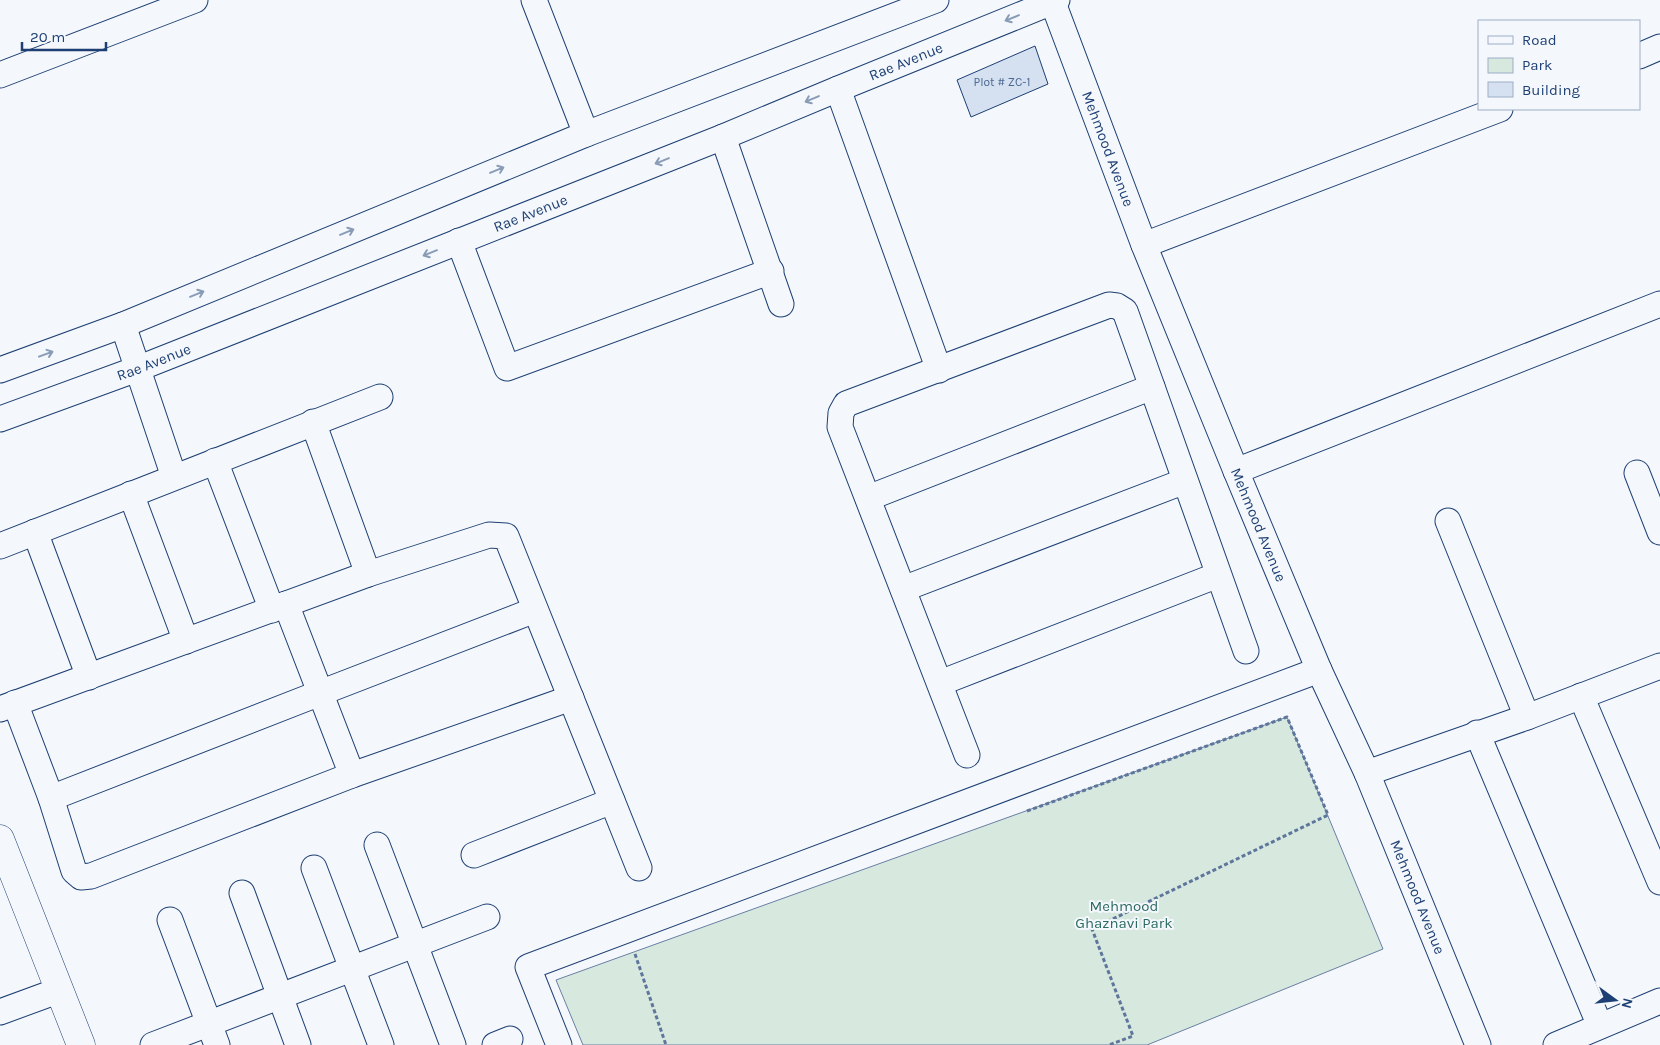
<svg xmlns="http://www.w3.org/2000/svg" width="1660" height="1045" font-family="Karla,sans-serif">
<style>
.green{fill:#d7e8df;stroke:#687fa3}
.building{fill:#d5e0f0;stroke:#1d3f73}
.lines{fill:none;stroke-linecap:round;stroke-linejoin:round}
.street-casing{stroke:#1d3f73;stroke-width:27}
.secondary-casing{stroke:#1d3f73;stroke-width:29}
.path{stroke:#5e769c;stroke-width:3;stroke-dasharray:4 2.5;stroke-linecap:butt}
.street{stroke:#f4f7fb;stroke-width:25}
.secondary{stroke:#f4f7fb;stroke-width:28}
.oneway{stroke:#889bb7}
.labels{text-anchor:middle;stroke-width:4;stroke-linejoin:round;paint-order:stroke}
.number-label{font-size:12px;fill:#4b6792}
.street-label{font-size:15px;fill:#1d3f73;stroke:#f4f7fb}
.park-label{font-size:15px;fill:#2c6c60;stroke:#f4f7fb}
</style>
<rect width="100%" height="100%" fill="#f4f7fb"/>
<path class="green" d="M1287,717l96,232 -236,96h-564l-27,-65z"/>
<path class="building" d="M1035,46l13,38 -77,33 -14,-37z"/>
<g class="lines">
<defs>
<g id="street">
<path d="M534,0l52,134"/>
<path id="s1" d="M1052,0l92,245 92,226 83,199 48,103 111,272"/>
<path d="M1639,56l21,-9"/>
<path d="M0,75l195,-75"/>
<path d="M838,89l101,281"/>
<path d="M723,137l58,167"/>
<path d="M459,241l48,127 264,-97"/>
<path d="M1144,245l356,-136"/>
<path d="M123,325l51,152"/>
<path d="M0,370l123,-45 463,-191 350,-134"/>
<path id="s2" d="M0,419l137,-50 586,-232 115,-48 219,-89"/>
<path d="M313,422l55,152"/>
<path d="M215,461l57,149"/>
<path d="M1236,471l424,-167"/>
<path d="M1637,473l23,59"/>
<path d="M131,494l55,147"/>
<path d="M868,498l284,-111"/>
<path d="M1448,521l79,196"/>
<path d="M35,532l54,145"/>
<path d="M0,546l380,-149"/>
<path d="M903,589l282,-108"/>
<path d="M286,604l66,171"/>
<path d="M940,683l278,-108"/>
<path d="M1581,696l79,186"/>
<path d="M15,703l36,95 23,73 7,6 10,-1 261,-101 219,-77"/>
<path d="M0,709l368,-135 121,-39 17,1 133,332"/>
<path d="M1477,733l123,293"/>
<path d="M967,755l-127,-328 1,-14 5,-9 263,-99 8,1 8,5 121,340"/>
<path d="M1367,773l160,-56 133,-51"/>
<path d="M51,798l269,-105 215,-83"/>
<path d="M377,845l76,200"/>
<path d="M474,855l138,-54"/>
<path d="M314,868l67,177"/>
<path d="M242,893l56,152"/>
<path d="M170,920l47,125"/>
<path d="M0,1012l60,-22"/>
<path d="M153,1045l334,-128"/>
<path d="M495,1045l15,-6"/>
<path d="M559,1045l-31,-78 791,-297"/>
<path d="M1556,1045l104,-44"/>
</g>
<path id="secondary" d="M0,839l81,206"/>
</defs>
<use href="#street" class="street-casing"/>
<use href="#secondary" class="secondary-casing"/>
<path class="path" d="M1027,811l260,-94 41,98 -236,114 41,107 -24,9
M635,954l31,91"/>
<use href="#street" class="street"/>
<use href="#secondary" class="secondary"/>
</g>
<defs><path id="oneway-shaft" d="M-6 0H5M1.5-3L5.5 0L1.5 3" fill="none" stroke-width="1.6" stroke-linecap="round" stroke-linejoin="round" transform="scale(1.25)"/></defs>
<g class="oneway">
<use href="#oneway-shaft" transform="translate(1012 18) rotate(158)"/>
<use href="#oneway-shaft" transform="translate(812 99) rotate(157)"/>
<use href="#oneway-shaft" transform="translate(662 161) rotate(158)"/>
<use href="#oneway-shaft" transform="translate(497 170) rotate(-22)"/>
<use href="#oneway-shaft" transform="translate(347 232) rotate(-22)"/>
<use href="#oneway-shaft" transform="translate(430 253) rotate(158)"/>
<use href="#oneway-shaft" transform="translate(197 294) rotate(-22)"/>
<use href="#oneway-shaft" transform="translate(46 354) rotate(-20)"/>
</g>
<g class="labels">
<g class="number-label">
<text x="1002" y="86">Plot # ZC-1</text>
</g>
<g class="street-label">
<text dy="5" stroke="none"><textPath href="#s2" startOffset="974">Rae Avenue</textPath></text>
<text dy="5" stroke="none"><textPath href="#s1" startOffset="159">Mehmood Avenue</textPath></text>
<text dy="5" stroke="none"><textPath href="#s2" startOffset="569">Rae Avenue</textPath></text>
<text dy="5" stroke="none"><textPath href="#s2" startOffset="164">Rae Avenue</textPath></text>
<text dy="5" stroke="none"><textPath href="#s1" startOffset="564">Mehmood Avenue</textPath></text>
<text dy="5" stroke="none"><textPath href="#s1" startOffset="969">Mehmood Avenue</textPath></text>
</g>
<g class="park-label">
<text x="1124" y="911">Mehmood<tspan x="1124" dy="17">Ghaznavi Park</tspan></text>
</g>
</g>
<rect x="1478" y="20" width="162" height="90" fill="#f4f7fb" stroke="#9eadc5"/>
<rect x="1488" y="36" width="25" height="8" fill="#f4f7fb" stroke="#9eadc5"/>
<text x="1522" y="45" font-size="15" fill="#1d3f73">Road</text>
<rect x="1488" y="58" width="25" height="15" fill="#d7e8df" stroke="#9eadc5"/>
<text x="1522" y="70" font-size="15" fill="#1d3f73">Park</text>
<rect x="1488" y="82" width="25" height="15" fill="#d5e0f0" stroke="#9eadc5"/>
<text x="1522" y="95" font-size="15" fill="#1d3f73">Building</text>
<g transform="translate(1615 1000) rotate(105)" stroke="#f4f7fb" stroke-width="4" paint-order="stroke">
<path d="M0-4L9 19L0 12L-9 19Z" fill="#1d3f73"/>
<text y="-8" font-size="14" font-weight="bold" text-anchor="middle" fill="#1d3f73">N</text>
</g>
<path d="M22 42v8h84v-8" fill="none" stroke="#1d3f73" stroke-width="2.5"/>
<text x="30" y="42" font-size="15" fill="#1d3f73" stroke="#f4f7fb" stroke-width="4" paint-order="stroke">20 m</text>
</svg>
